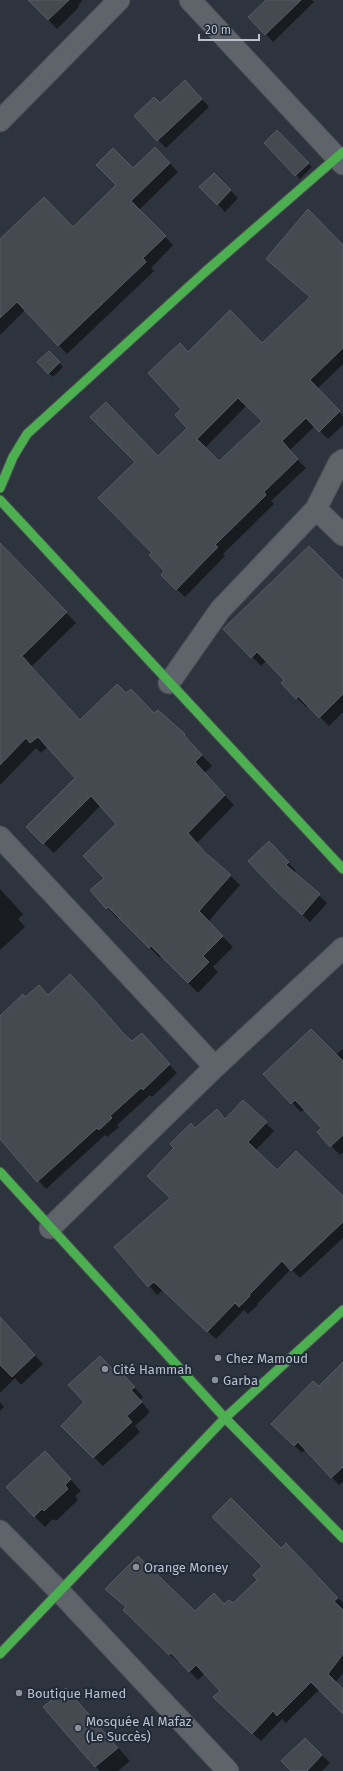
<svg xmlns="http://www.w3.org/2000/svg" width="343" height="1771" font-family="'Fira Sans',sans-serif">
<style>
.shadow{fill:#0007;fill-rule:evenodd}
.building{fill:#454a51;stroke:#575c64;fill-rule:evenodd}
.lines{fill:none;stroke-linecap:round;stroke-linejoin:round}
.street-casing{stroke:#4b4f55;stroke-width:23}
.fast-casing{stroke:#4b4f55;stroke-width:11}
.street{stroke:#5f636a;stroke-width:21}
.fast{stroke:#4caf50;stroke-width:9}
.poi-dot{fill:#89909a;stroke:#212a38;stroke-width:1.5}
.labels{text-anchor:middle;stroke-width:4;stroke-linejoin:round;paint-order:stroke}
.poi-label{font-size:13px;fill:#bac1cc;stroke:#212a38;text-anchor:start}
</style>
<rect width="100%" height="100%" fill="#2e343d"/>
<path class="shadow" d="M29,0h53v1l-4,5 1,1 -22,22z
M267,0h45l2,2 -41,40 -23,-25z
M193,89l16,18 -43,41 -31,-32z
M277,132l35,35 -12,12 -35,-36z
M164,157l14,15 -39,38 34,35 -22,23 3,3 -87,83 -42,-44 -25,25v-94l73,-13 60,-58z
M214,174l24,24 -13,14 -24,-25z
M343,246v118l-26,25 26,27v9l-15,14 -13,-13 -26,25 17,17 -35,33 3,3 -51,50 2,2 -40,41 -23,-22 4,-4 -13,-18 5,-95 31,-30 -7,-19 6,-56 74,-8 49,-48 -43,-38zM247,405l16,16 -44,42 -14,-15z
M49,352l14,15 -10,10 -15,-15z
M0,543l76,80 -44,43 49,55 45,-27 28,21 4,-4 36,34 -1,1 19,20 -8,7 30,32 -37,38 43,42 -32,37 25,25 -20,20 5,5 -20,21 -37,-37 -1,2 -41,-41 -2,1 -26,-28 14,-12 12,-54 -16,-19 -47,48 -27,-26 49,-49 -28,-32 -7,7 -5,-5 -36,37z
M343,582v130l-14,14 -21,-21 -2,2 -24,-24 3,-3 -19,-19 -5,5 -36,-37z
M277,850l19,21 -2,2 33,30 -17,19 -27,-25z
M0,889l23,25 -5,5 7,8 -25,23z
M70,976l36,37 22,26 4,4h17l28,30 -25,24 -2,-2 -33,30 2,2 -12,10 -2,-2 -59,54 -46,-51v-120l30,9z
M343,1049v103l-3,3 -22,-23 5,-4 -18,-19 -4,3 -37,-38 72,-19z
M243,1101l31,30 -19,20 21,20 67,26v41l-43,40 -9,-9 -34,35 1,1 -10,9 -4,-4 -28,29 -53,-49 -6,5 -42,-48 56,-49 24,-69 30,-9z
M0,1318l43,46 -22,21 -6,-7 -15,15z
M343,1369v113l-4,3 -33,-36 -4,4 -29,-29z
M116,1374l12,6 15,17 -3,3 10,12 -15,14 5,6 -37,34 -41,-40z
M0,1402l4,5 -4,4z
M56,1463l25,28 -6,5 3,4 -22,21 -3,-2 -8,8 -11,-11z
M286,1544l57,59v70l-8,10 8,8v22l-23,-24 -34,34 -4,-4 -21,22 -38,-35 -1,-15 -17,-18 -7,7 -19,-20 -1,2 -45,-43 -6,-11 -20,-19 88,24 38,-8 25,-25z
M66,1689l64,72 -12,10h-18l-55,-64z
M305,1739l25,24 -8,8h-30z"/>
<path class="building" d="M28,0h41l-21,20z
M266,0h35l-36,35 -17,-18z
M185,80l17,19 -45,42 -23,-25 20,-19 6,6z
M277,130l32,33 -14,13 -31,-33z
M155,147l15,16 -39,38 35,35 -23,22 3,4 -88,84 -41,-44 -17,16v-79l44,-42 29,30 43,-42 -20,-20 17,-17 20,20z
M214,173l17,17 -14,15 -18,-18z
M308,209l35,36v103l-33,32 30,31 -21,21 -13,-14 -24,23 16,18 -34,33 2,3 -51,50 3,2 -42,43 -15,-15 3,-4 -15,-16 3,-2 -54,-55 37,-36 -45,-45 16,-15 52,54 29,-28 -12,-13 6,-6 -33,-36 32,-30 8,9 42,-42 32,33 48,-46 -44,-38zM238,398l24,23 -43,40 -22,-22z
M49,351l11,11 -12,12 -11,-12z
M0,543l67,69 -45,44 58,64 37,-36 9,9 5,-4 23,24 4,-3 27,24 -1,1 18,20 -7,7 30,33 -37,38 17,19 26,23 -32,36 24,25 -20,20 6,6 -21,21 -37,-37 -2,2 -41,-41 -2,2 -16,-19 14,-12 -21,-22 33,-32 -25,-28 -48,48 -17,-17 49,-49 -37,-41 -8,6 -4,-5 -26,27z
M309,546l34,34v114l-24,24 -21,-22 -2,3 -15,-16 3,-3 -27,-28 -6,6 -28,-29z
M269,841l20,21 -3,3 34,29 -18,21 -28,-26 -26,-28z
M70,974l28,30 26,30 8,7 10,-8 28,31 -27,26 -2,-2 -31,28 2,2 -13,12 -2,-2 -60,54 -37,-43v-123l23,-22 2,3 14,-12 9,10z
M311,1029l32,32v74l-13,12 -13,-15 4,-4 -26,-28 -4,4 -28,-30z
M243,1100l24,22 -19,20 29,28 19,-19 47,45v26l-52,49 -9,-10 -33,34 1,1 -11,11 -4,-4 -28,29 -53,-50 -6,5 -34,-40 56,-49 -23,-22 27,-28 -4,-4 21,-21 4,5 22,-19 8,10z
M0,1317l35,38 -23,22 -12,-12z
M100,1356l16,17 3,-3 16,17 -4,3 11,12 -15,14 5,6 -39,36 -32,-32 23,-24 -16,-17z
M343,1362v105l-12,11 -33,-36 -4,4 -23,-22 42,-43 6,5z
M45,1451l26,28 -6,6 3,4 -24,22 -2,-2 -8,8 -28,-30z
M231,1498l50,50 5,-5 52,55 -4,3 9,9v44l-15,20 15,15v25l-32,-32 -34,34 -4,-5 -21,23 -39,-37 7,-6 -24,-26 -7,7 -18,-19 -2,2 -46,-45 3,-3 -21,-18 33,-33 57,55 19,-18 10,11 5,-4 4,3 24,-23 -4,-5 9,-9 -50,-49z
M66,1688l52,60 -23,19 -52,-60z
M305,1738l17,17 -15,16h-16l-10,-10z"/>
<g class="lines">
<defs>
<path id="street" d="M190,0l153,164
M0,121l119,-121
M316,509l27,26
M169,683l51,-73 96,-101 23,-46 4,-3
M0,837l215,230
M50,1228l165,-161 128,-119
M0,1531l59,60 169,180"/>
<path id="fast" d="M0,488l13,-31 14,-23 178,-162 138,-120
M0,500l343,369
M0,1172l225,246 118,120
M0,1654l225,-236 118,-108"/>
</defs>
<use href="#street" class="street-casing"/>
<use href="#fast" class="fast-casing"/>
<use href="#street" class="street"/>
<use href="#fast" class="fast"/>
</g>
<g class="poi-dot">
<circle cx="218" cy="1358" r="4"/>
<circle cx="105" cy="1369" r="4"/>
<circle cx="215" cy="1380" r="4"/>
<circle cx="136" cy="1567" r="4"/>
<circle cx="19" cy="1693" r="4"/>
<circle cx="78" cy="1728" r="4"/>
</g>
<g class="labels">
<g class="poi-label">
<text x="226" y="1363">Chez Mamoud</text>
<text x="113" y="1374">Cité Hammah</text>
<text x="223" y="1385">Garba</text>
<text x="144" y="1572">Orange Money</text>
<text x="27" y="1698">Boutique Hamed</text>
<text x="86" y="1726">Mosquée Al Mafaz<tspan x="86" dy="15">(Le Succès)</tspan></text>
</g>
</g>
<path d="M199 34v6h60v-6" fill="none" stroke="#bac1cc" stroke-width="2"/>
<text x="205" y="34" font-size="12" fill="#bac1cc" stroke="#212a38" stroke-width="3" paint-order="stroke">20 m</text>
</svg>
